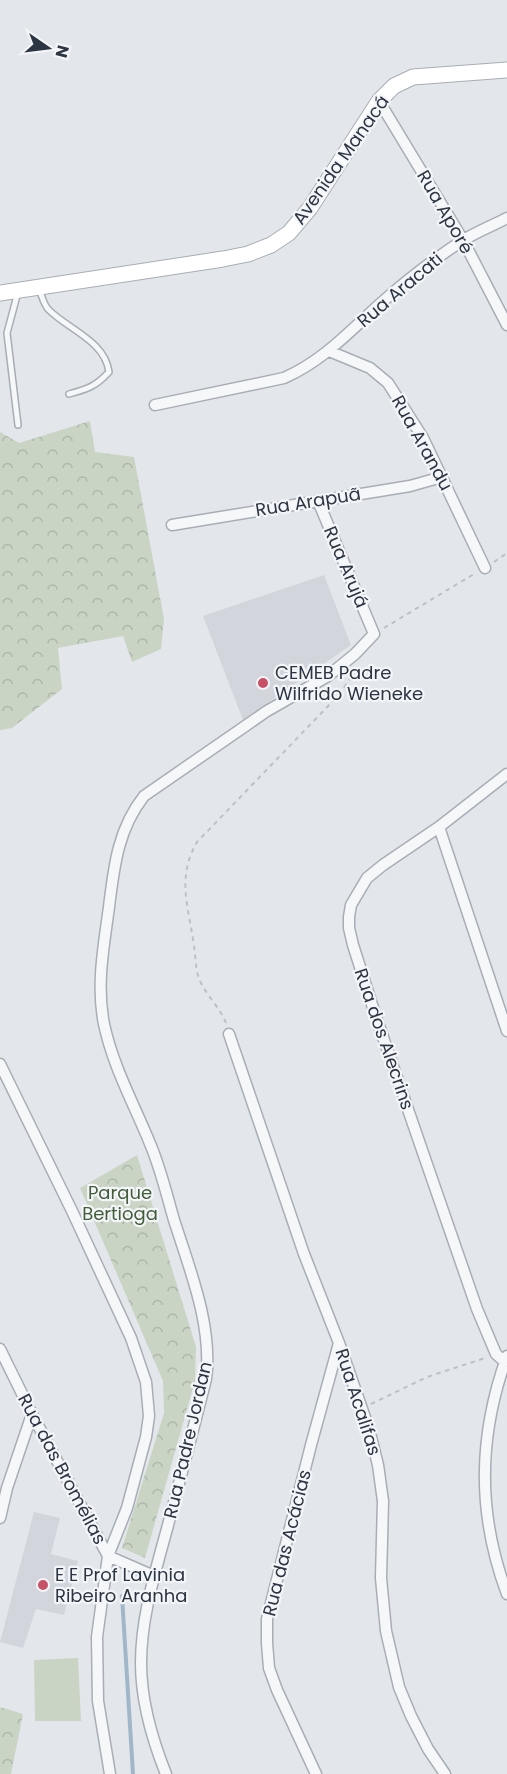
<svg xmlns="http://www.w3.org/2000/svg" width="507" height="1774" font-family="Poppins,sans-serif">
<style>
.built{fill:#d2d6dc}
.green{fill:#c9d4c5}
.forest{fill:url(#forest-crowns)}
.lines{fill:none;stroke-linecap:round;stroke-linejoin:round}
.stream{stroke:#a1b6c8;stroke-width:4}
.lane-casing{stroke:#a8aeb5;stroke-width:8}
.street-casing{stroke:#a8aeb5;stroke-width:13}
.secondary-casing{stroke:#a8aeb5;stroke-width:17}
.path{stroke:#bdc1c6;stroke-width:2;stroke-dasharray:4.5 4.5;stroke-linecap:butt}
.lane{stroke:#f6f7f9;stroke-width:5}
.street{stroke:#f6f7f9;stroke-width:10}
.secondary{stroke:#fff;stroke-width:15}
.poi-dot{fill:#c75167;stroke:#f3f5f8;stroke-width:2}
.labels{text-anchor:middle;stroke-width:4.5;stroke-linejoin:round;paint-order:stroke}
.street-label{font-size:18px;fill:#2c3542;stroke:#f3f5f8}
.poi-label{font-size:18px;fill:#2c3542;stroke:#f3f5f8;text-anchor:start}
.park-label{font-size:18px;fill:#425d3a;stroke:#f3f5f8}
</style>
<defs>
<pattern id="forest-crowns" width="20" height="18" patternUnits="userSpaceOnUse" patternTransform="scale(1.5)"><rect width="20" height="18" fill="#c9d4c5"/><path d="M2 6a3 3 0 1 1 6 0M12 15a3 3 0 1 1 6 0" fill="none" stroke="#adb7aa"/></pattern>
</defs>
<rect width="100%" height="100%" fill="#e3e7eb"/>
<path class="built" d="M324,575l27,70 -108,75 -40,-104z
M34,1512l26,6 -9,36 27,7 -14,54 -28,-6 -13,39 -23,-6z"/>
<path class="green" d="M78,1658l3,63h-46l-1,-61z"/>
<path class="forest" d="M90,421l5,31 39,5 30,162 -3,30 -29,13 -9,-26 -65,12 4,41 -50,39 -12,2v-298l19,11z
M137,1155l59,192 -1,34 -50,177 -23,-10 42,-135 -1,-32 -83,-193z
M0,1707l23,7 -12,60h-11z"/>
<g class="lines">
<path class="stream" d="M122,1596l11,178"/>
<defs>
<path id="lane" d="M39,289c3,7 5,17 10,21 20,20 56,31 60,62 -13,14 -21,17 -40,22
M18,292l-11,41 11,92"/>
<path id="street" d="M379,101l84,139 44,85
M329,351l41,17 18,15 35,55 62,130
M155,405l129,-27c39,-17 66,-47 97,-75 25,-22 53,-44 81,-62 14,-9 30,-15 45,-23
M172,525l238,-39 32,-9
M439,827l68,204
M229,1034l75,220 35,89 30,86 9,36 5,36 -2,77 5,53 13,56 12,29 17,33 17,25
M0,1064l72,147 59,127 15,44 3,34 -3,21 -19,71 -19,48 -11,81 1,64 12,73
M0,1349l32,65 76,142 46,20
M507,1356c-29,81 -30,157 0,238
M505,1362l-9,-8 -19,-45 -102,-295 -22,-69 -4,-17v-11l2,-12 16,-27 16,-13 56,-38 68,-53
M0,1518l7,-30 25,-74
M166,1774c-14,-35 -25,-73 -25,-111 0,-47 15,-93 27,-138 13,-49 26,-98 38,-146 7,-52 -16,-109 -32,-159 -7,-24 -13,-50 -23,-74 -16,-40 -38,-79 -47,-122 -8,-39 0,-79 5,-117 5,-41 9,-78 35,-111l123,-85 61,-35 27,-22 19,-20 -56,-133
M316,1774l-39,-84 -8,-22 -2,-25v-24l44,-174 28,-102"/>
<path id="secondary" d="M0,293l223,-34 25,-5 23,-9 18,-12 21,-25 69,-107 15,-15 19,-9 94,-7"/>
</defs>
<use href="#lane" class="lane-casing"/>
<use href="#street" class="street-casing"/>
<use href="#secondary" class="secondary-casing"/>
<path class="path" d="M494,562l13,-9
M384,628l90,-54
M226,1023c-6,-15 -18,-26 -25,-40 -6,-12 -5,-24 -7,-37 -5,-38 -18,-68 3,-104l136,-141 16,-20 3,-9
M371,1404l56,-27 58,-19"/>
<use href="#lane" class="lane"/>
<use href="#street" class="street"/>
<use href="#secondary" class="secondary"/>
</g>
<g class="poi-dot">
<circle cx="263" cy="683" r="6"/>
<circle cx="43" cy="1585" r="6"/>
</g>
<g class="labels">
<g class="street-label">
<text transform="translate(341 160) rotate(-55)" y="6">Avenida Manacá</text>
<text transform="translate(445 212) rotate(60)" y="6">Rua Aporé</text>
<text transform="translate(400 290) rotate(-40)" y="6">Rua Aracati</text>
<text transform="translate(422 443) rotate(61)" y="6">Rua Arandu</text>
<text transform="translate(308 502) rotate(-9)" y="6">Rua Arapuã</text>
<text transform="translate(346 567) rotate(67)" y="6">Rua Arujá</text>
<text transform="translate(384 1039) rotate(71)" y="6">Rua dos Alecrins</text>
<text transform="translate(358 1402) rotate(72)" y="6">Rua Acalifas</text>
<text transform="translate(188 1440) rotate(-77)" y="6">Rua Padre Jordan</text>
<text transform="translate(62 1469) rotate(62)" y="6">Rua das Bromélias</text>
<text transform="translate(287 1543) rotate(-76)" y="6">Rua das Acácias</text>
</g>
<g class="poi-label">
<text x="275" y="679">CEMEB Padre<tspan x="275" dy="21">Wilfrido Wieneke</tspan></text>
<text x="55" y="1581">E E Prof Lavinia<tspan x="55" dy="21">Ribeiro Aranha</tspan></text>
</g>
<g class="park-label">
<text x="120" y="1199">Parque<tspan x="120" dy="21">Bertioga</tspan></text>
</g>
</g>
<g transform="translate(48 48) rotate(104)" stroke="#f3f5f8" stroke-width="4.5" paint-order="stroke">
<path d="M0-4.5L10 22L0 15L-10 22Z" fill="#2c3542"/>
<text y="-9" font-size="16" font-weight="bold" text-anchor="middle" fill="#2c3542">N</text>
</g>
</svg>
